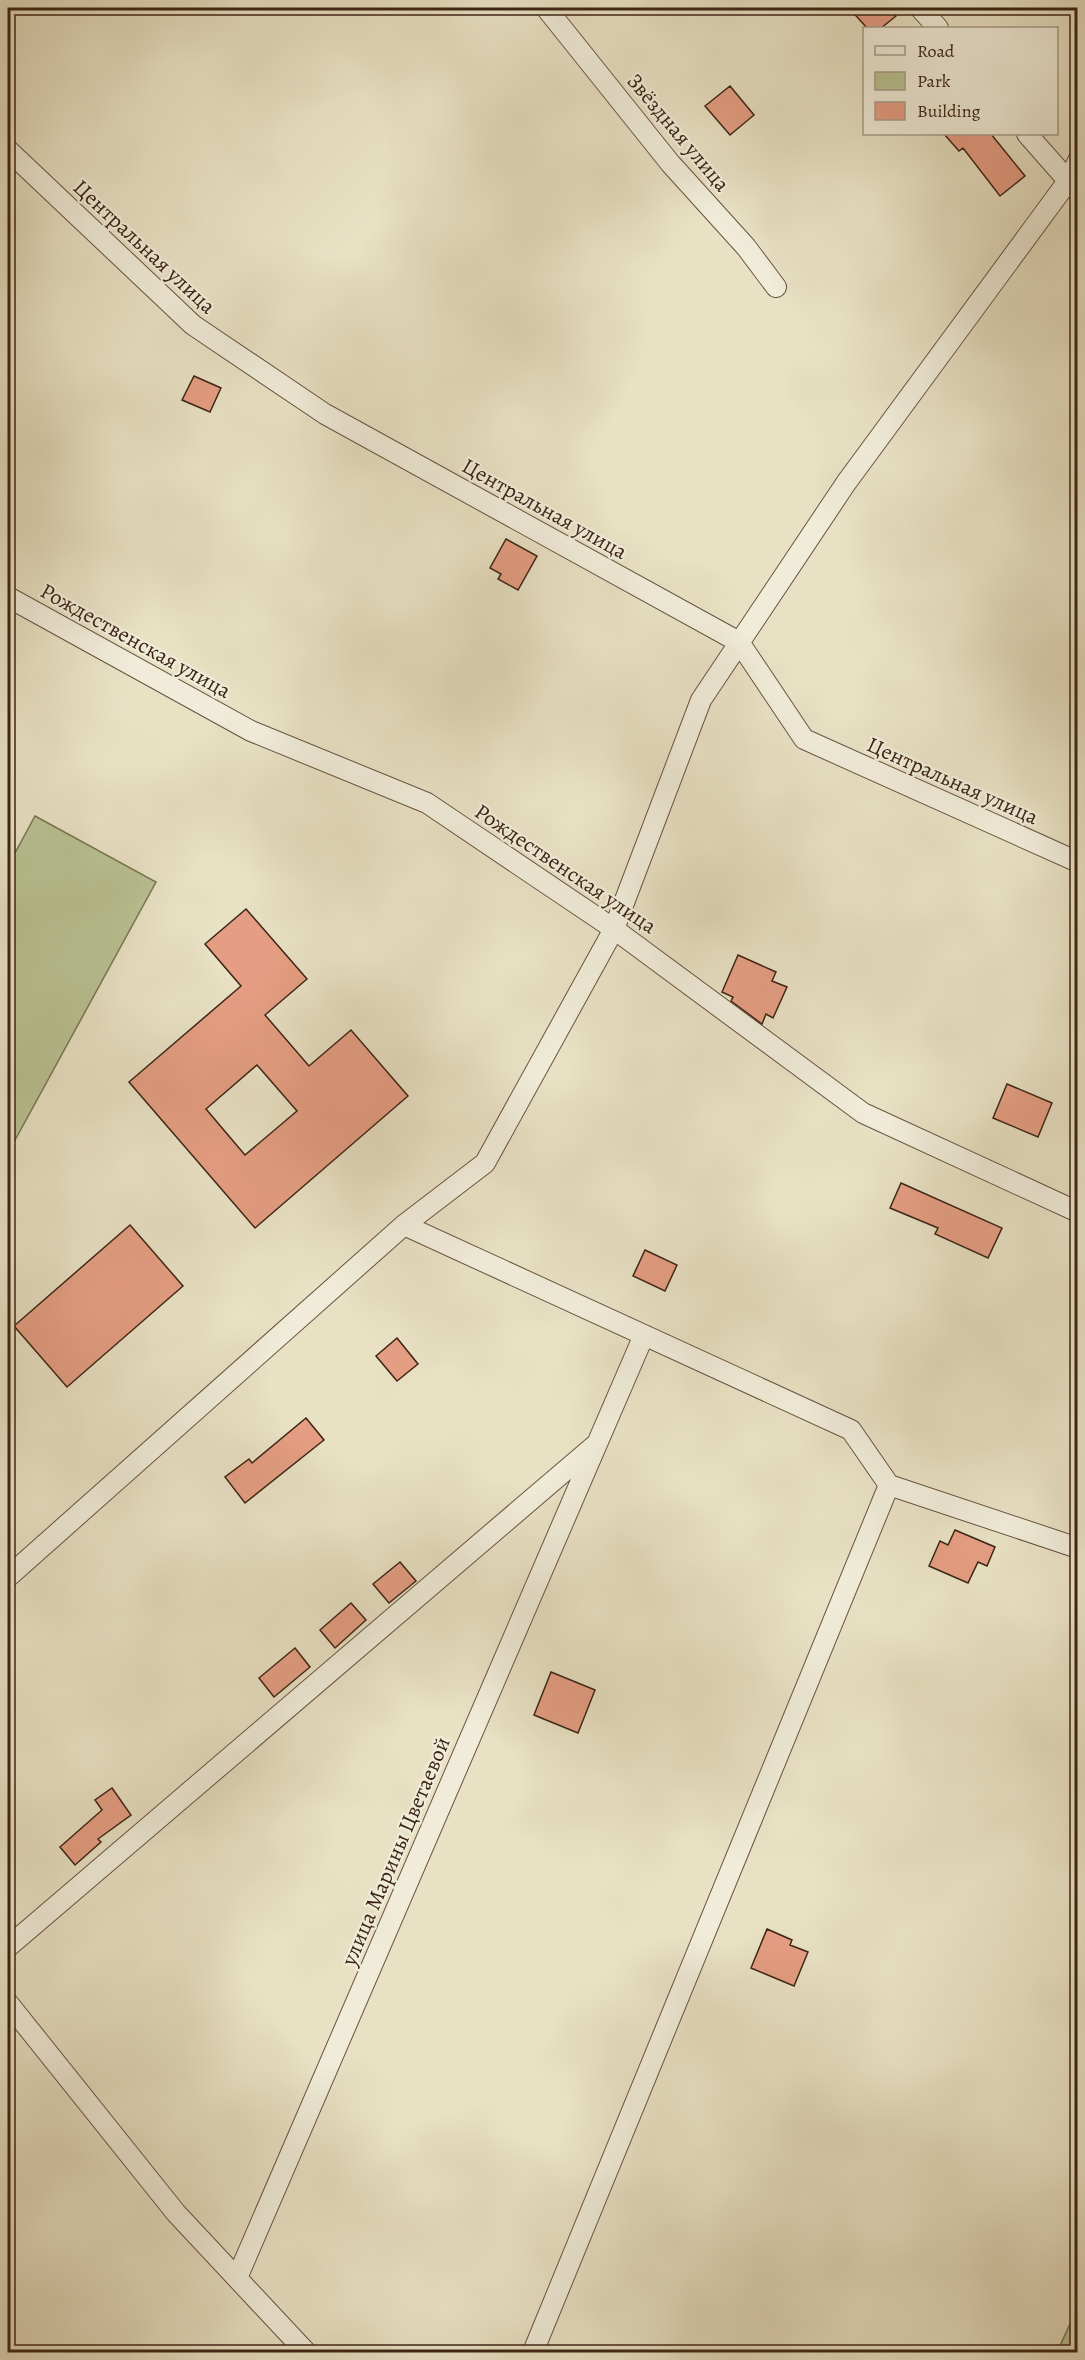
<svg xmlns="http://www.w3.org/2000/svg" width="1085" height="2360" font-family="Alegreya,serif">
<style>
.green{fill:#b9c292;stroke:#7a7354;stroke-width:1.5}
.building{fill:#e59e83;stroke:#3c2415;stroke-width:1.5;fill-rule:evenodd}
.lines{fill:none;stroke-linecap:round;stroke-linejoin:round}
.minor-casing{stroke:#675341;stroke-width:22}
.minor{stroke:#f0ecd9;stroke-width:20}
.labels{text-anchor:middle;stroke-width:4.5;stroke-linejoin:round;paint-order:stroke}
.street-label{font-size:22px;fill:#3c2415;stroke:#f0ecd9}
</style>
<rect width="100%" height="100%" fill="#e8e1c4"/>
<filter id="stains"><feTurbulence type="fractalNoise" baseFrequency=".00333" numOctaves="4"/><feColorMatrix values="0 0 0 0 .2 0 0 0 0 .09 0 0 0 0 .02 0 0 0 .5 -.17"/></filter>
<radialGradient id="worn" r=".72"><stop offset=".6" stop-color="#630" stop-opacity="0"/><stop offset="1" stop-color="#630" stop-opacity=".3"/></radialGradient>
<path class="green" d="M35,816l121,66 -148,271v-287z
M1077,2309v43h-20z"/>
<path class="building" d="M849,8h40l7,8 -15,12h-14z
M730,86l24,29 -24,20 -25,-29z
M944,134h47l34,42 -25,20 -37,-48 -4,3z
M194,376l27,12 -11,24 -28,-12z
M506,539l31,17 -19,34 -20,-11 3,-5 -11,-6z
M246,909l61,70 -42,36 44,51 42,-36 57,66 -153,132 -126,-146 112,-96 -36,-42zM257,1065l40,46 -52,44 -39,-46z
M738,955l38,17 -4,9 15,6 -14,31 -7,-4 -4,10 -31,-23 2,-4 -11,-5z
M1007,1084l45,19 -14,34 -45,-19z
M901,1183l101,45 -14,30 -53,-24 3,-6 -48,-20z
M130,1225l53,61 -116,101 -53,-61z
M645,1250l32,15 -12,26 -32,-15z
M397,1338l21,26 -21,17 -21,-25z
M306,1418l18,22 -79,63 -20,-26 24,-18 3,4z
M955,1530l40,17 -8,19 -9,-4 -10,21 -39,-17 11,-25 8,4z
M400,1562l16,19 -27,22 -16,-19z
M351,1603l15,17 -31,28 -15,-18z
M295,1648l15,19 -36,30 -15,-19z
M551,1672l44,18 -17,43 -44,-18z
M112,1788l19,27 -33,24 3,3 -26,23 -15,-18 42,-37 -7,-10z
M767,1929l25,11 -2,5 18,7 -14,34 -43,-18z"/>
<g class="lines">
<defs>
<path id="minor" d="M546,8l124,155 76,84 30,40
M920,8l18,20
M1027,134l51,58
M8,150l185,175 132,89 414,228 65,97 274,123
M8,597l243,134 176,72 187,126 249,184 215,99
M404,1225l81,-62 129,-234 87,-229 145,-217 222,-302 10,-20
M889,1485l189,63
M8,1577l396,-352 447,205 38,55 -356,867
M8,1947l586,-501
M8,2003l168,210 130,139
M237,2278l407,-943"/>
</defs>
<use href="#minor" class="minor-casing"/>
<use href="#minor" class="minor"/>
</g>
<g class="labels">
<g class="street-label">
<text transform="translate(679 132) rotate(50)" y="8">Звёздная улица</text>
<text transform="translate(145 246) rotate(43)" y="8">Центральная улица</text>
<text transform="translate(545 508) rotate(29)" y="8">Центральная улица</text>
<text transform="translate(136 640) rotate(29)" y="8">Рождественская улица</text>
<text transform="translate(953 780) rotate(24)" y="8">Центральная улица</text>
<text transform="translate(566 868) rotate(34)" y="8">Рождественская улица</text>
<text transform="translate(395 1851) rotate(-67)" y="8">улица Марины Цветаевой</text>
</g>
</g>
<rect width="1085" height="2360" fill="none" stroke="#e8e1c4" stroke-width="30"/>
<rect x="9" y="9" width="1067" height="2342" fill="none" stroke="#3c2415" stroke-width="3"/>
<rect x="15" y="15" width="1055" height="2330" fill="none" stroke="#3c2415" stroke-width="1.5"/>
<rect x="863" y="27" width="195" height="108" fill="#f0ecd9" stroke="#a89c8b" stroke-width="1.5"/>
<rect x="875" y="46" width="30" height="9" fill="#f0ecd9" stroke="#a89c8b" stroke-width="1.5"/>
<text x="917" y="57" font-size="18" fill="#3c2415">Road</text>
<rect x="875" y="72" width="30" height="18" fill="#b9c292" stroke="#a89c8b" stroke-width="1.5"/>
<text x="917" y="87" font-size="18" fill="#3c2415">Park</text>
<rect x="875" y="102" width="30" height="18" fill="#e59e83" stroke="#a89c8b" stroke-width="1.5"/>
<text x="917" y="117" font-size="18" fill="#3c2415">Building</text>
<rect width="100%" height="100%" filter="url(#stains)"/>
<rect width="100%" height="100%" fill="url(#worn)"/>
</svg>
